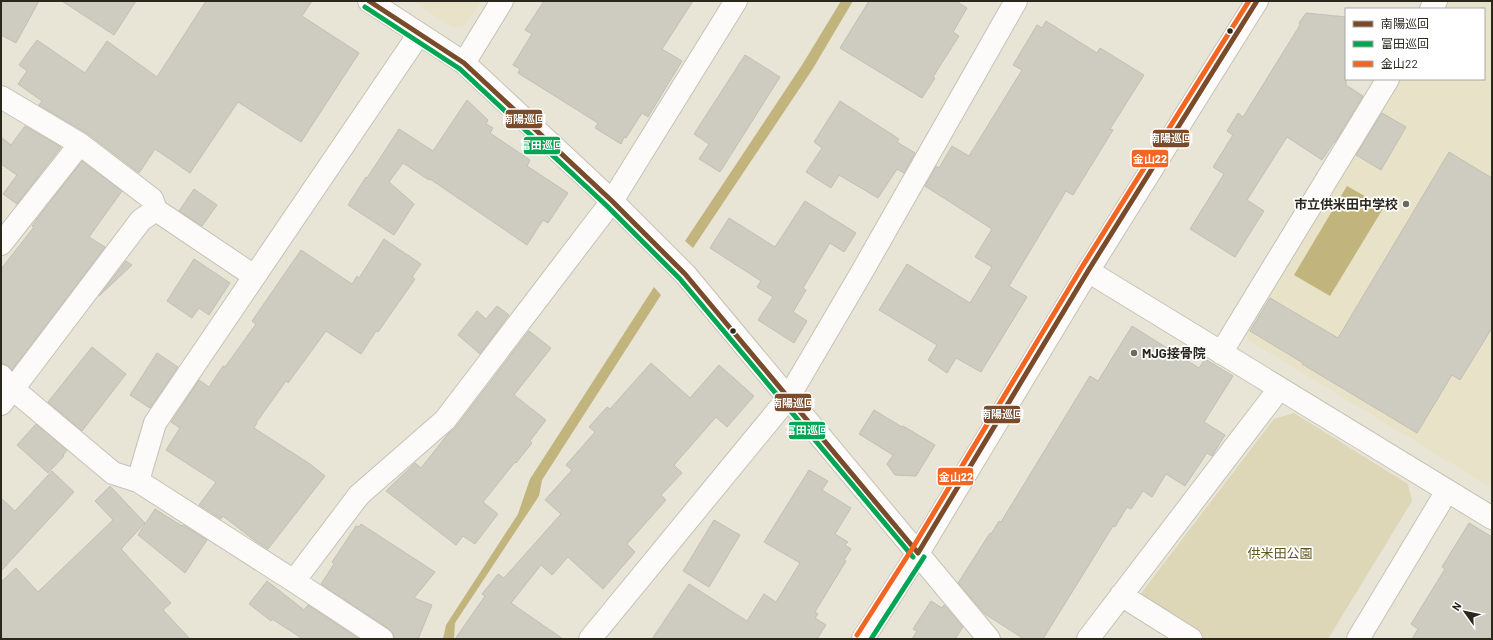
<svg xmlns="http://www.w3.org/2000/svg" width="1493" height="640" font-family="Barlow,'Noto Sans JP',sans-serif">
<style>
.built{fill:#e7e2c8}
.green{fill:#ddd6b7}
.water{fill:#c1b57d}
.building{fill:#ceccc0;stroke:#c2bfb3}
.lines{fill:none;stroke-linecap:round;stroke-linejoin:round}
.minor-casing{stroke:#c5c2b7;stroke-width:24}
.major-casing{stroke:#c5c2b7;stroke-width:24}
.minor{stroke:#fcfbf9;stroke-width:22}
.major{stroke:#fcfbf9;stroke-width:22}
.bus-1-casing{stroke:#fff;stroke-width:8}
.bus-2-casing{stroke:#fff;stroke-width:8}
.bus-3-casing{stroke:#fff;stroke-width:8}
.bus-1{stroke:#7a4b2a;stroke-width:5}
.bus-2{stroke:#00a651;stroke-width:5}
.bus-3{stroke:#f26522;stroke-width:5}
.bus-dot{fill:#2a271d;stroke:#fff;stroke-width:1.5}
.poi-dot{fill:#6c6a5e;stroke:#fff;stroke-width:1.5}
.labels{text-anchor:middle;stroke-width:3.5;stroke-linejoin:round;paint-order:stroke}
.poi-label{font-size:13px;font-weight:bold;fill:#2a271d;stroke:#fff;text-anchor:end}
.park-label{font-size:13px;fill:#62561f;stroke:#fff}
.line-badge{stroke:#fff;stroke-width:1.5}
.badge-label{font-size:11px;text-anchor:middle;font-weight:bold;fill:#fff}
</style>
<rect width="100%" height="100%" fill="#e8e5d6"/>
<path class="built" d="M413,1h68l-17,26 -10,1z
M1445,1h47v487l-244,-148 -4,-11 153,-250h87v-70h-44z"/>
<path class="green" d="M1294,413l114,71 4,17 -84,138h-123l-61,-38 -2,-9 132,-173z"/>
<path class="water" d="M841,1h12l-41,69 -119,178 -8,-7 117,-176z
M1347,186l37,21 -54,89 -36,-21z
M654,287l7,8 -119,185 -3,16 -84,127 -1,16h-11l3,-14 72,-111 12,-35z"/>
<path class="building" d="M1,1h38l-23,42 -15,-8z
M62,1h74l-22,34z
M206,1h106l-10,15 57,37 -58,89 -63,-40 -48,71 -35,-24 -16,24 -51,-39 -49,-29 3,-4 -24,-17 9,-13 -8,-6 18,-25 48,33 22,-32 50,36z
M544,1h149l-31,48 20,12 -34,56 -6,-4 -16,25 -2,-1 -3,7 -26,-16 3,-5 -80,-50 2,-4 -7,-4 19,-31 -7,-4z
M869,1h87l11,7 -14,24 6,4 -26,41 2,1 -13,20 -82,-50z
M1306,13l40,4v68l17,11 -28,46h-1l-12,18 -35,-23 -40,63 17,11 -29,46 -45,-28 34,-55 -11,-7 20,-32 -6,-4 11,-18 5,4 57,-92 -1,-2z
M1046,21l51,32 3,-5 44,27 -34,54 3,1 -40,65 -7,-4 -57,95 18,11 -46,75 -25,-14 -9,15 -19,-13 9,-15 -58,-35 28,-46 63,39 22,-36 -17,-10 17,-28 -67,-43 11,-20 3,2 13,-22 17,10 53,-86 -9,-5 24,-40 5,3z
M745,55l35,22 -60,95 -21,-13 10,-15 -15,-10z
M467,100l21,20 -2,4 7,4 -3,5 40,27 -3,6 41,27 -20,30 -5,-3 -16,25 -97,-66 -1,1 -26,-17 -14,19 25,22 -20,31 -46,-30 18,-28 1,1 32,-49 34,22z
M840,101l59,38 -2,3 18,11 -11,20 -7,-4 -19,29 -39,-23 -8,13 -25,-16 16,-24 -8,-6z
M1382,113l24,14 -25,43 -25,-15z
M25,126l36,21 -44,57 -14,-10 14,-19 -16,-11v-27l10,8z
M1449,152l43,26v150l-32,52 -8,-5 -35,58 -115,-69 1,-1 -53,-32 20,-33 68,40z
M82,161l40,30 -33,46 16,10 -93,123 -7,-6h-4v-95l33,-42 -2,-1 5,-7z
M194,189l23,16 -15,21 -23,-15z
M805,201l51,32 -12,19 -14,-9 -27,45 3,2 -13,22 14,9 -13,22 -36,-23 15,-23 -16,-10 4,-6 -51,-33 19,-30 46,29z
M384,239l37,25 -9,13 3,2 -37,53 -2,-1 -15,23 -35,-23 -38,52 -2,-2 -30,42h1l-3,5 56,36 15,12 -57,73 -14,-9 -31,-24 -2,3 -22,-14 17,-23 -50,-32 14,-22 -9,-6 28,-42 10,7 14,-21 2,1 31,-43 -4,-3 49,-71 51,34 5,-8 2,2z
M194,259l36,24 -21,32 -10,-7 -7,10 -25,-17z
M126,261l6,4 -33,31z
M497,306l12,9 -29,39 -22,-19 19,-24 9,8z
M1132,326l67,42 6,-9 28,17 -29,46 21,13 -13,21 -5,-3 -22,33 -19,-12 -14,23 -9,-6 -12,18 -4,-2 -12,20 -2,-1 -70,113h-19l-39,-25 -27,-31 32,-50 1,1 8,-13 2,1 89,-146 8,5z
M529,331l22,17 -37,47 32,25 -16,21 2,2 -16,20 -1,-1 -32,40 15,12 -23,30 -12,-8 -7,9 -70,-54 29,-28 6,5 27,-34 7,-6z
M92,347l34,27 -44,57 -34,-29z
M157,353l21,14 -28,41 -20,-13z
M651,363l39,35 29,-33 35,31 -27,31 -11,-10 -42,48 8,8 -21,22 5,5 -39,44 8,8 -32,37 -35,-32 -16,18 -11,-10 -30,38 52,36h-108l30,-43 -3,-2 16,-20 6,4 57,-64 -16,-14 27,-30 -6,-5 29,-33 -6,-5 18,-20 3,2z
M874,410l28,17 1,-1 32,19 -19,31 -21,-1 -8,-11 6,-9 -34,-21z
M36,424l31,26 -4,5 1,1 -16,17 -31,-28z
M809,470l19,11 -6,9 29,18 -16,26 13,8 -3,3 6,4 -7,11 2,1 -31,51 3,2 -3,4 11,7 -9,14h-165l37,-55 58,37 17,-27 12,8 24,-39 -36,-21z
M52,471l22,21 -73,79v-73l14,13z
M110,486l35,37 -24,26 50,54 -8,7 27,29h-189v-57l15,-14 22,24 75,-72 -18,-19z
M155,509l27,17 1,-1 24,15 -22,33 -47,-38z
M714,520l26,15 -31,52 -26,-16z
M1469,523l23,14v102h-80l6,-10 -7,-5 34,-55 -3,-2z
M361,524l74,48 -21,26 18,7 -14,34h-24l-1,-6 -4,-4 -68,-45 13,-20 -2,-2 24,-36 3,1z
M267,581l37,29 4,-5 51,34h-56l-31,-20 -1,2 -22,-17z
M931,601l11,7 2,-3 19,22 -8,12h-43l5,-8 -4,-2z"/>
<g class="lines">
<defs>
<path id="minor" d="M369,1l95,62 148,138 73,73 304,365
M1431,9l5,-8
M464,63l38,-62
M1,97l79,47 72,55 4,11 98,66
M1,244l79,-100
M1088,271l404,247
M1221,353l167,-274
M1,376l12,13 128,-169 15,-10
M1,404l12,-15 100,84 25,8 156,100 88,58
M138,481l17,-58 264,-389
M294,581l65,-86 86,-75 167,-219 124,-200
M1121,595l70,44
M590,639l198,-241 71,-121 157,-276
M1088,639l191,-250
M1358,639l89,-148"/>
<path id="major" d="M863,639l55,-86 170,-282 169,-270"/>
</defs>
<use href="#minor" class="minor-casing"/>
<use href="#major" class="major-casing"/>
<use href="#minor" class="minor"/>
<use href="#major" class="major"/>
<defs>
<path id="bus-1" d="M369,1l95,62 148,138 73,73 233,279
M918,553l170,-282 169,-270"/>
<path id="bus-2" d="M365,7l95,62 147,137 73,73 233,278
M871,639l53,-82"/>
<path id="bus-3" d="M857,635l55,-86 170,-282 167,-266"/>
</defs>
<use href="#bus-1" class="bus-1-casing"/>
<use href="#bus-2" class="bus-2-casing"/>
<use href="#bus-3" class="bus-3-casing"/>
<use href="#bus-1" class="bus-1"/>
<use href="#bus-2" class="bus-2"/>
<use href="#bus-3" class="bus-3"/>
</g>
<g class="bus-dot">
<circle cx="1230" cy="31" r="3.5"/>
<circle cx="733" cy="331" r="3.5"/>
</g>
<g class="poi-dot">
<circle cx="1406" cy="204" r="4"/>
<circle cx="1134" cy="353" r="4"/>
</g>
<g class="labels">
<g class="poi-label">
<text x="1398" y="209">市立供米田中学校</text>
<text x="1142" y="358" text-anchor="start">MJG接骨院</text>
</g>
<g class="park-label">
<text x="1280" y="558">供米田公園</text>
</g>
</g>
<g class="line-badge">
<rect x="505" y="109" width="38" height="20" rx="4" fill="#7a4b2a"/>
<rect x="1152" y="129" width="38" height="19" rx="4" fill="#7a4b2a"/>
<rect x="523" y="136" width="38" height="19" rx="4" fill="#00a651"/>
<rect x="1131" y="149" width="38" height="19" rx="4" fill="#f26522"/>
<rect x="774" y="393" width="38" height="19" rx="4" fill="#7a4b2a"/>
<rect x="983" y="405" width="38" height="19" rx="4" fill="#7a4b2a"/>
<rect x="788" y="421" width="38" height="19" rx="4" fill="#00a651"/>
<rect x="937" y="467" width="37" height="19" rx="4" fill="#f26522"/>
</g>
<g class="badge-label">
<text x="524" y="123">南陽巡回</text>
<text x="1171" y="142">南陽巡回</text>
<text x="542" y="149">富田巡回</text>
<text x="1150" y="163">金山22</text>
<text x="793" y="407">南陽巡回</text>
<text x="1002" y="418">南陽巡回</text>
<text x="807" y="434">富田巡回</text>
<text x="956" y="481">金山22</text>
</g>
<rect width="1493" height="640" fill="none" stroke="#2a271d" stroke-width="4"/>
<rect x="1345" y="8" width="140" height="72" fill="#ffffff" stroke="#aaa9a5"/>
<rect x="1353" y="21" width="20" height="6" fill="#7a4b2a" stroke="#aaa9a5"/>
<text x="1381" y="28" font-size="12" fill="#2a271d">南陽巡回</text>
<rect x="1353" y="41" width="20" height="6" fill="#00a651" stroke="#aaa9a5"/>
<text x="1381" y="48" font-size="12" fill="#2a271d">富田巡回</text>
<rect x="1353" y="61" width="20" height="6" fill="#f26522" stroke="#aaa9a5"/>
<text x="1381" y="68" font-size="12" fill="#2a271d">金山22</text>
<g transform="translate(1465 612) rotate(303)" stroke="#ffffff" stroke-width="3" paint-order="stroke">
<path d="M0-3L7 15L0 10L-7 15Z" fill="#2a271d"/>
<text y="-6" font-size="11" font-weight="bold" text-anchor="middle" fill="#2a271d">N</text>
</g>
</svg>
